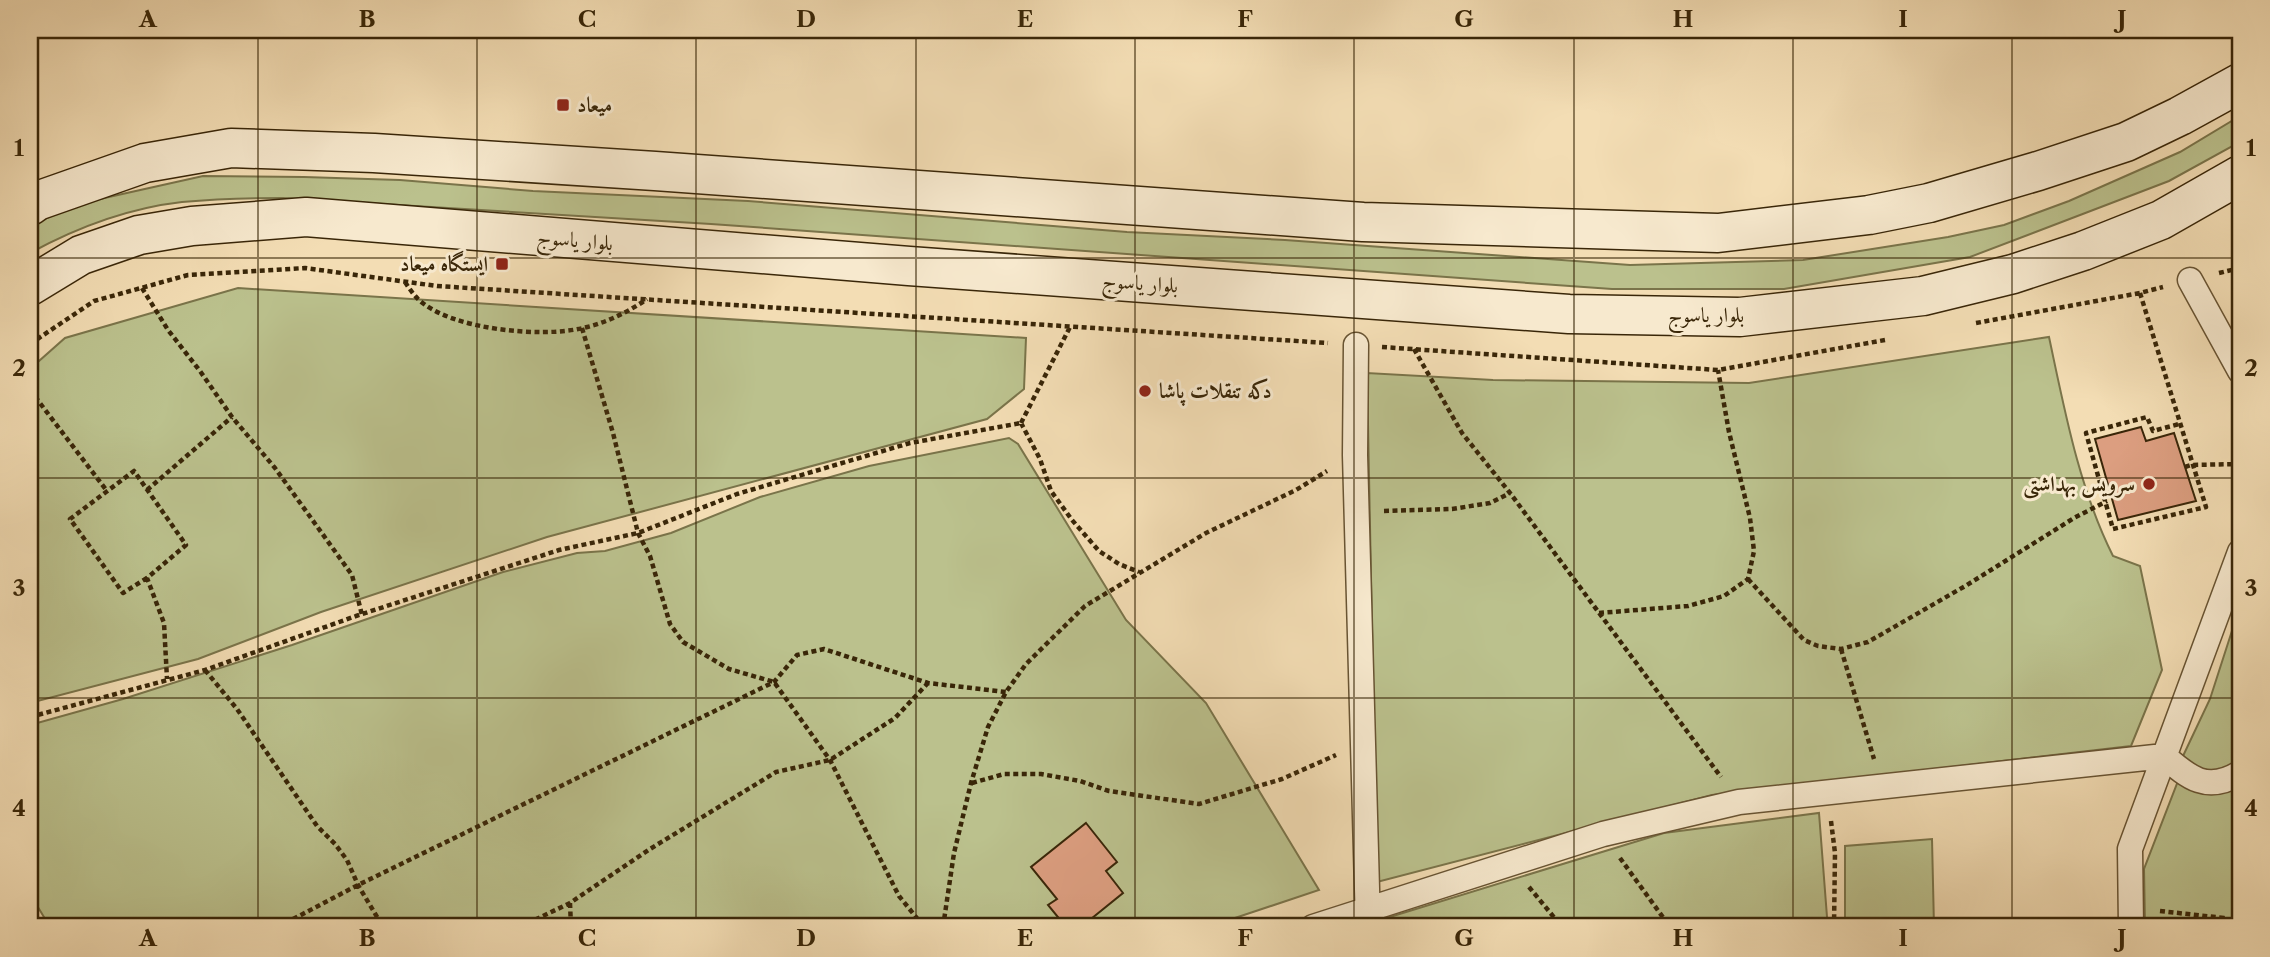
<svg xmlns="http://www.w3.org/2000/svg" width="2270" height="957" font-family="'Libre Caslon Text',Amiri,serif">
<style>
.green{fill:#bbc18d;stroke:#7a744a;stroke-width:2}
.building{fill:#dc9e80;stroke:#392608;stroke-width:2}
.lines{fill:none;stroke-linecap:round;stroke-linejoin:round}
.pedestrian-casing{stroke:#685433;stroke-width:27}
.secondary-casing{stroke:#392608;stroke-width:41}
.path{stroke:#392608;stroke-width:4.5;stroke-dasharray:5 3.5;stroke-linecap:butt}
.pedestrian{stroke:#f7e9ce;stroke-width:24}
.secondary{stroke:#f7e9ce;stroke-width:38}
.grid{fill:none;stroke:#392608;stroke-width:2;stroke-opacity:0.55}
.poi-dot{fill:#8f2418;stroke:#f7e9ce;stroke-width:2.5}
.labels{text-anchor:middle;stroke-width:6;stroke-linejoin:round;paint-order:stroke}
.poi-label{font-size:21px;font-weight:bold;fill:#392608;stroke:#f7e9ce;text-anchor:start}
.street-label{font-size:21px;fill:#392608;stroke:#f7e9ce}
.neatline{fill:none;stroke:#392608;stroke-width:2.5}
.grid-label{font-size:23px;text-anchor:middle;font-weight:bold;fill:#392608}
</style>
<rect width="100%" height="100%" fill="#f3ddb4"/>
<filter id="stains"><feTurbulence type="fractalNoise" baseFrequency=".00286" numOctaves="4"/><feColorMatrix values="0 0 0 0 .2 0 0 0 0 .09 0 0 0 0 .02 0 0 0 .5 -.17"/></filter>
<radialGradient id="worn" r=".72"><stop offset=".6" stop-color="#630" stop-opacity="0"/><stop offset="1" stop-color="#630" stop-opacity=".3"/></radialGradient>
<path class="green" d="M2240,116v26l-71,39 -199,76 -186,32h-172l-901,-65 -428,-26c-34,0 -68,1 -101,4 -53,6 -106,26 -152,51v-28l52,-22 121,-27 101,1 96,3 133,11 215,10 379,31 158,8 345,25 173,-5 145,-23 56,-12 65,-24 111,-49z
M238,288l788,50 -2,51 -37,30 -440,118 -226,75 -123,47 -168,44v-334l35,-31z
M2049,337c16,75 30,151 64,219l27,10 22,104 -31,76 -419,49 -335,87 -10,-509 126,7 256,3z
M1009,438l9,6 108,176 80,83 113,187 -111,37h-1158l-20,-33v-169l93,-26 169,-54 211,-73 74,-19 28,-2 66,-18 89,-36 109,-31z
M2240,606v158l-17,9 -35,-7 -5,-10 27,-57z
M2178,781h62v146h-95l-1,-58z
M1819,813l8,104 -18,10h-429v-7l284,-87z
M1932,839l2,88h-89v-81z"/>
<path class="building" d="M2141,427l5,14 28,-8 22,68 -78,19 -23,-81z
M1086,823l31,39 -11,9 17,22 -42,34h-15l-18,-22 9,-6 -26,-32z"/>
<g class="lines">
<defs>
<path id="pedestrian" d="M2190,280l50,91
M1356,345l-1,110 13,470
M1313,927l290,-93 136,-32 425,-46c25,22 43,37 76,17
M2131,927l-1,-78 110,-297"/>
<path id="secondary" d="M30,206l7,-5 108,-38 86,-15 143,5 281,18 708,51 355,11 151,-18 60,-12 109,-32 88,-29 54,-26 60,-33
M30,286l51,-31 58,-20 53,-9 114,-9 603,49 660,48 171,3 183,-21 90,-22 70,-23 78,-31 79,-45"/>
</defs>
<use href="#pedestrian" class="pedestrian-casing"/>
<use href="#secondary" class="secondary-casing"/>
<path class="path" d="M2219,273l21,-5
M405,282c4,6 8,12 13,17 32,31 124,39 165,29 23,-5 45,-16 64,-29
M142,288l26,42 32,41 32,46 43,51 77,107 10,40
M2140,293l66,214 -93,22 -27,-96 61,-16 6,14 26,-7
M1976,323l164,-30 23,-6
M582,328l31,105 25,100 12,23 20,68 13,18 46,27 45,13 56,78 69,136 25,31
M30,344l64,-43 94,-26 117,-7 132,18 891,57
M1382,347l336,23 167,-30
M1414,349l48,84 48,60 211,284
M30,390l77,101
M1021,423l19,36 11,32 21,29 27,31 20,13 20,8
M1021,423l49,-96
M2185,467l6,-2 49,-1
M147,490l85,-73
M1384,511l68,-2 38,-6 20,-10
M147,578l-24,15 -53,-74 64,-48 52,74 -39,33 17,45 3,56
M1748,579l56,61 14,6 23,3 27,-7 99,-57 107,-67 33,-17
M1599,613l89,-7 36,-10 24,-17 6,-28 -4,-33 -21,-86 -11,-62
M1841,649l33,110
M205,670l32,39 80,117 18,18 12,16 11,25 25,42
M30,717l175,-47 151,-54 203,-66 79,-17 99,-39 173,-51 111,-20
M972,783l32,-9h37l39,7 29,10 90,13 83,-25 54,-24
M1831,821l4,32 -1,74
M1620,858l50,69
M1529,887l33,40
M570,903l1,24
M2160,911l64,7 16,8
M278,927l80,-42 416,-203 23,-27 27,-6 104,34 78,9
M520,927l50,-24 80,-54 126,-77 54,-12 65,-42 33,-35
M943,927l11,-74 17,-70 17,-56 18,-35 20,-28 59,-58 121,-73 90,-43 31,-19"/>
<use href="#pedestrian" class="pedestrian"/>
<use href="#secondary" class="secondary"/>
</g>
<path class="grid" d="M258,30v897M477,30v897M696,30v897M916,30v897M1135,30v897M1354,30v897M1574,30v897M1793,30v897M2012,30v897M30,258h2210M30,478h2210M30,698h2210"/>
<g class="poi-dot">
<rect x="556" y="98" width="14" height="14" rx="3.5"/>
<rect x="495" y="257" width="14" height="14" rx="3.5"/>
<circle cx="1145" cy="391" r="7"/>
<circle cx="2149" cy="484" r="7"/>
</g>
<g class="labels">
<g class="poi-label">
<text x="577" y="112">میعاد</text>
<text x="488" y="271" text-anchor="end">ایستگاه میعاد</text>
<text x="1159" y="398">دکه تنقلات پاشا</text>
<text x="2135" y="491" text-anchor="end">سرویس بهداشتی</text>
</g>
<g class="street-label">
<text transform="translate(575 240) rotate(5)" y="7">بلوار یاسوج</text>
<text transform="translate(1140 283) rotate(4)" y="7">بلوار یاسوج</text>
<text x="1706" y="322">بلوار یاسوج</text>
</g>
</g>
<rect width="2270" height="957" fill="none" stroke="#f3ddb4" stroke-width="77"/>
<rect x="38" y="38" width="2194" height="880" class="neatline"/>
<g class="grid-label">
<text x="148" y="27">A</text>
<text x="367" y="27">B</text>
<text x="587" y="27">C</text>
<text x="806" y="27">D</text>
<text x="1025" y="27">E</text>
<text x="1245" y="27">F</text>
<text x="1464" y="27">G</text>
<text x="1683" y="27">H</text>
<text x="1903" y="27">I</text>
<text x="2122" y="27">J</text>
<text x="19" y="156">1</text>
<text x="2251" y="156">1</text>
<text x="19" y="376">2</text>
<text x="2251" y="376">2</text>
<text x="19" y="596">3</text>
<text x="2251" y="596">3</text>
<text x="19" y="816">4</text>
<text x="2251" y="816">4</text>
<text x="148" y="946">A</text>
<text x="367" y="946">B</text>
<text x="587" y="946">C</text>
<text x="806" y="946">D</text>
<text x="1025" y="946">E</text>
<text x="1245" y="946">F</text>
<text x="1464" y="946">G</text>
<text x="1683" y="946">H</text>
<text x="1903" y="946">I</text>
<text x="2122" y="946">J</text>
</g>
<rect width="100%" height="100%" filter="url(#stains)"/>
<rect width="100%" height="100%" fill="url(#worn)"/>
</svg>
